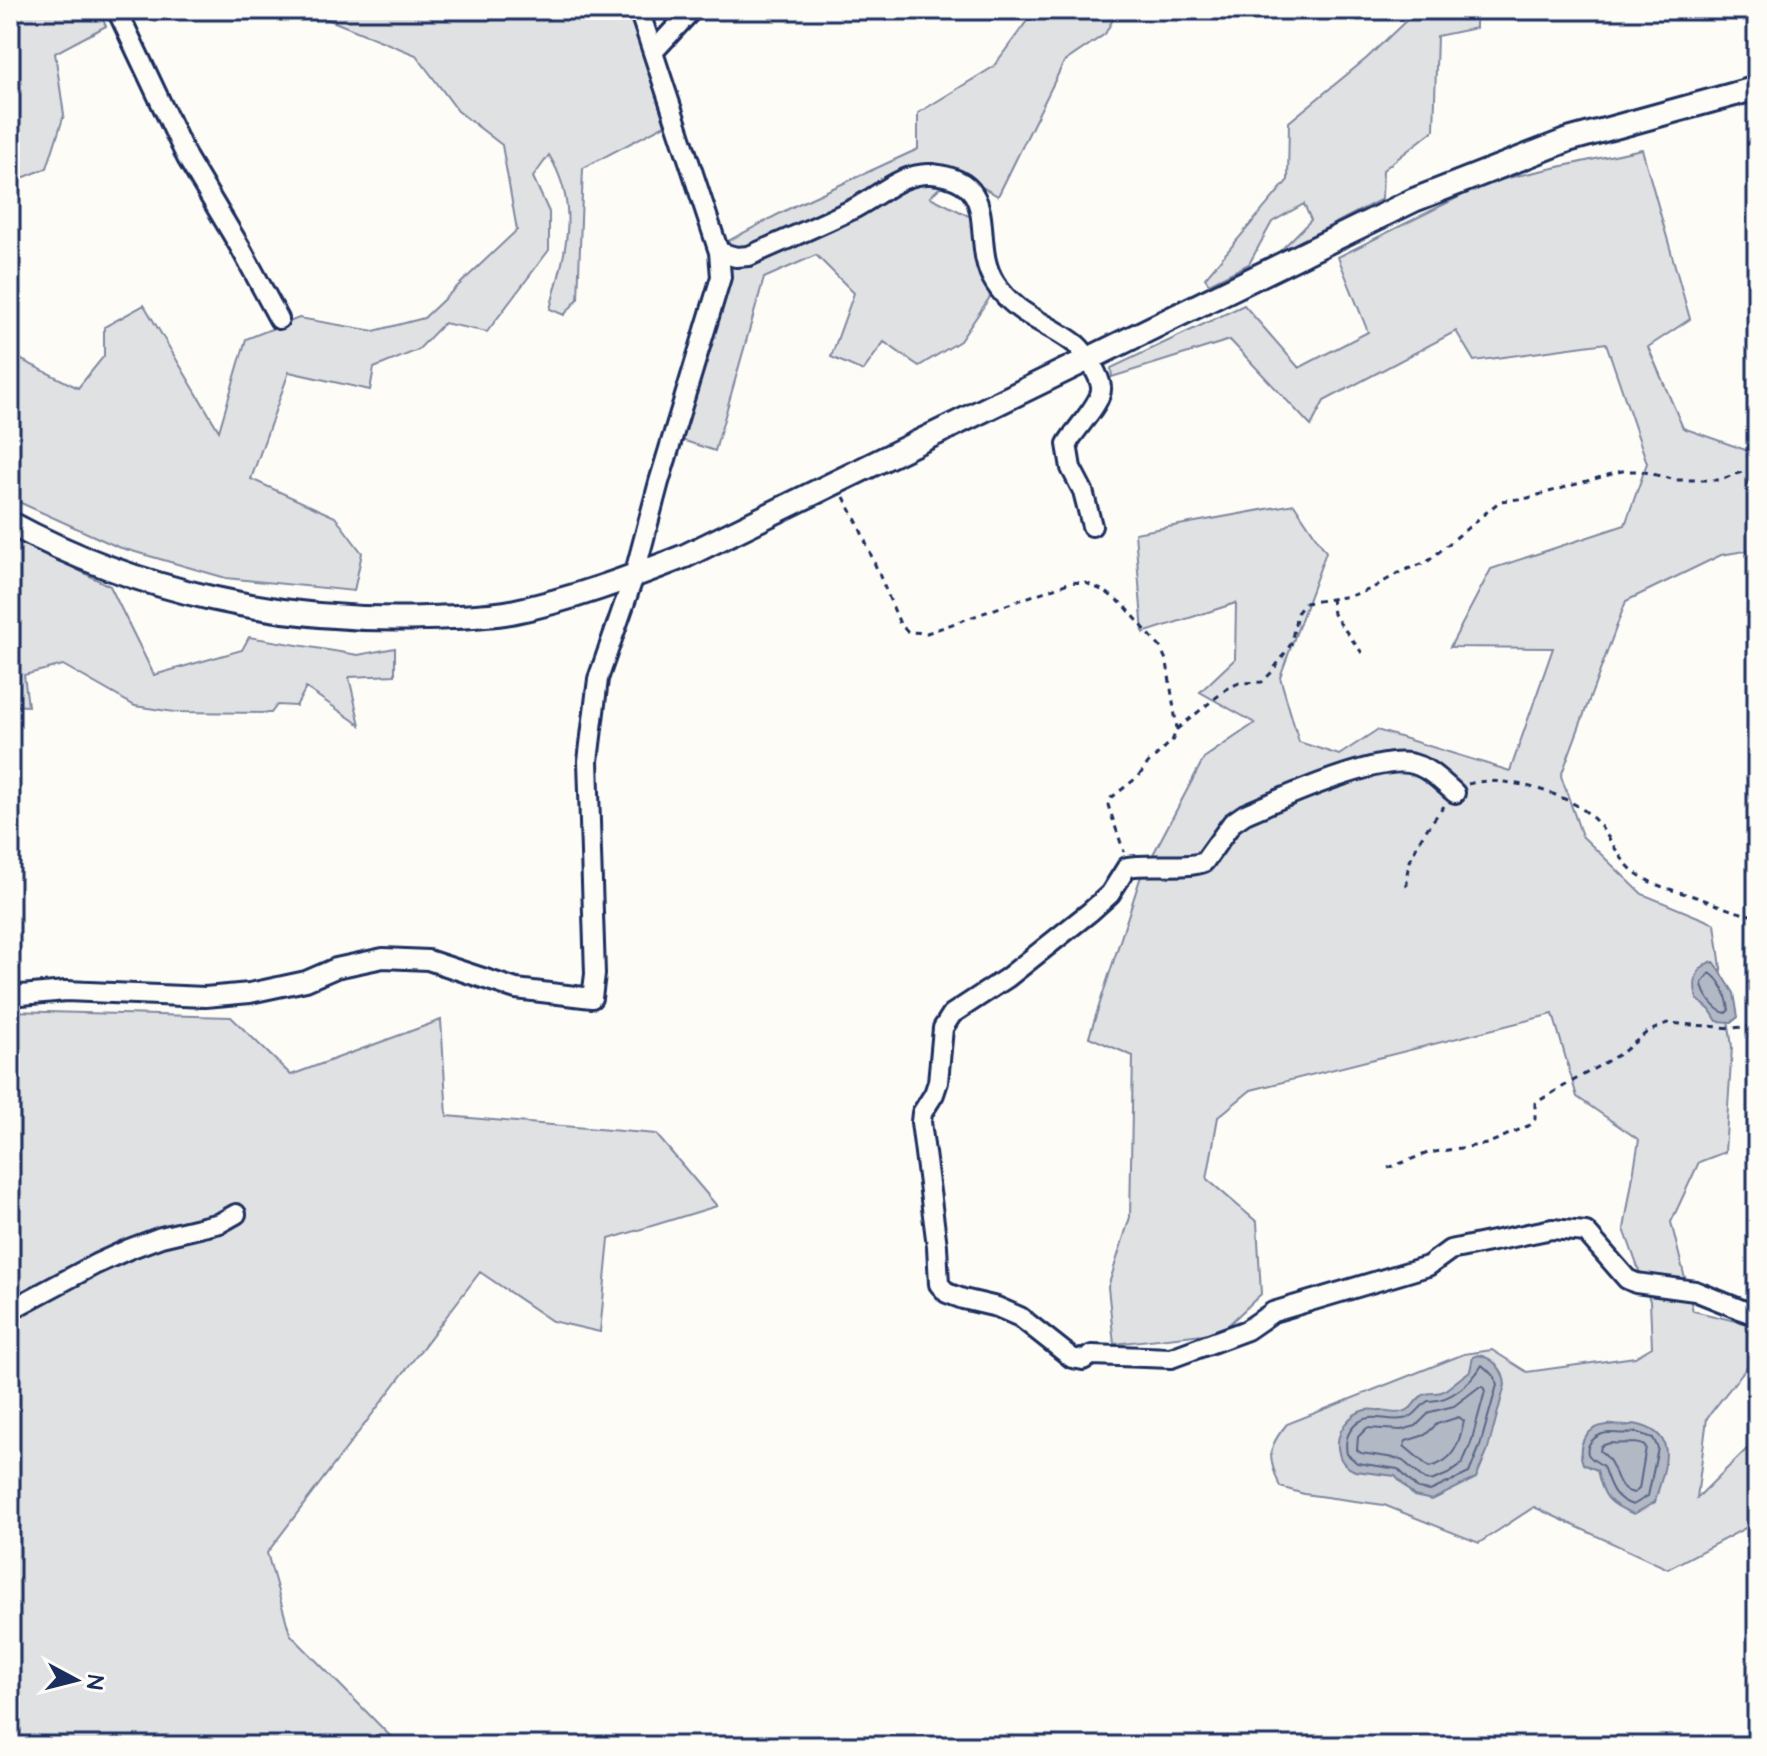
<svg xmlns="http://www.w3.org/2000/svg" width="1767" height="1756" font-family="'Architects Daughter',sans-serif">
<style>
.green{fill:#e0e1e3;stroke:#7e88a0;stroke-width:2}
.water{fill:#b3b8c5;stroke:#76819c;stroke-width:2}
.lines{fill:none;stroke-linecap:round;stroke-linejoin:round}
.shore{stroke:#586687;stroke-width:2}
.minor-casing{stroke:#1b2f5e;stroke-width:24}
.tertiary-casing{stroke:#1b2f5e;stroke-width:28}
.path{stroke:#1b2f5e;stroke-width:3;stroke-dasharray:6 6;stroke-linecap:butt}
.minor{stroke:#fdfcf7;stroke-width:18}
.tertiary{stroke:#fdfcf7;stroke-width:22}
</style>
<rect width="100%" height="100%" fill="#fdfcf7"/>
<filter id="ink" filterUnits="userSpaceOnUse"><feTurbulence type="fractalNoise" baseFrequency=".0125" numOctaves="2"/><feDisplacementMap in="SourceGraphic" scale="16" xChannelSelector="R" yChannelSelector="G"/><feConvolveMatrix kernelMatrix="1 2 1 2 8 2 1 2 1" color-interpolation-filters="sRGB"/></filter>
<g filter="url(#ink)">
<path class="green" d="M10,10h88l8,16 -51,27 9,62 -17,53 -37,15z
M305,10h216v3l15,-3h89l6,2 34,113 -82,43 -5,131 -14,16 -14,-6c15,-56 31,-101 -1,-154l-16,22 16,35v38l-62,82 -43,-9 -26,27 -44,18 -4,22 -81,-18 -38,107 84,38 27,36 -8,38 -128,-13 -108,-31 -108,-49v-144l68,34 26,-32v-29l40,-22 75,126 27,-92 53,-21 75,13 50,-13 93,-88 -15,-85 -44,-34 -42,-56z
M1035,10h83l-13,24 -41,28 -66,134 -42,-24 -26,25 41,20 19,80 -30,44 -41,25 -35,-24 -21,29 -32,-14 23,-64 -38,-38 -52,23 -49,173 -36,-12 51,-162 -2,-36 66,-35 124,-57v-36l75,-46z
M1476,12v16l-39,8 -3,94 -51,40 -1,29 -104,54 33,-33 -7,-16 -32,18 -23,42 -40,20 -4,-6 83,-98 1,-58 78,-64 46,-44z
M1642,149l48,170 -42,28 35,81 74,26v95l-36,6 -95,46 -65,175 21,60 60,58 73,30 17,123 -7,105 -26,10 -28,60 22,89 64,15v28l-50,64 -10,80 60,-59v83l-89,47 -134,-62 -55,36 -95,-38 -80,-11 -24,-7c-11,-30 -15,-37 7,-63l177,-70 28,-4 35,22 108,-15 17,-10 -2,-46 -26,-72 15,-89 -62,-43 -24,-83 -302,76 -33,27 -11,62 50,43 4,72 -40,38 -107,12 -6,-57 22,-70 3,-161 -44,-19 51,-158 64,-121 51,-35 -55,-31 35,-33 1,-56 -93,30 -8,-100 159,-29 32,48 -46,125 19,65 40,13 38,-25 133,41 43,-123 -103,-1 41,-78 134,-44 22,-62 -41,-120 -132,18 -18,-30 -132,70 -13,25 -81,-86 -118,37 -1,-9 133,-63 55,63 69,-36 -30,-75 151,-75z
M10,536l100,50 44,89 88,-25 7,-13 109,18 37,-7v27l-46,2 11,48 -54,-37 -10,18 -19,-1 -6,8 -97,-1 -39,-6 -72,-41 -39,10 4,31 -18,-1z
M10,1011l221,6 60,58 150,-55 6,96 209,18 61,72 -108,33 -9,93 -48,-11 -72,-49 -213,281 23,81 110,112h-390z"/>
<path class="water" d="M1710,962l5,1 19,30 4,24 -6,5 -15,-1 -7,-11 -13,-11c-4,-15 -2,-30 13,-37z
M1478,1355c16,3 26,15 27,30l-17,64 -12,29 -44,22 -18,-4 -19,-20 -40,-5c-8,-3 -15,-10 -16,-18 -3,-10 0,-21 6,-29 24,-30 43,-2 64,-15 5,-3 7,-10 13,-13 8,-6 16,0 23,-6 9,-6 16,-13 25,-19l3,-14z
M1634,1424c48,9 30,43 21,78l-21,12c-26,-10 -31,-17 -37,-44l-14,-6c-7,-19 3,-37 24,-39 10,-1 17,3 27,-1z"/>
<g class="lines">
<path class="shore" d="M1710,973c12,8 17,23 19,37l-3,3c-11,-2 -23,-18 -24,-30z
M1482,1365l13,12 2,8 -17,61 -11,27 -39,18 -12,-2 -20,-20 -41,-6 -10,-9c-2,-11 -1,-20 8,-29 14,-14 30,-3 48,-6 13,-2 15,-11 25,-18 22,1 44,-19 54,-36z
M1479,1387h4l2,4 -14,52 -9,21 -14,10 -17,7 -6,-1 -24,-21 -40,-6 -4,-3 1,-13 9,-9 34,2 15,-4 14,-14 24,-6z
M1459,1417l5,4c-5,23 -10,41 -35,46l-25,-21 2,-5 19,-6 12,-11z
M1635,1432l18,6 5,10 -10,48 -15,9c-21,-7 -23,-20 -30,-39 -4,-3 -13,-7 -15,-12 -3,-12 11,-21 21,-21 10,0 16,2 26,-1z
M1610,1443c12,2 27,-3 36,4l-7,42 -5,4c-22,-4 -14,-29 -34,-42l1,-5z"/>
<defs>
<path id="minor" d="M117,10l70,148 53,89 39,72
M653,52l39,-42
M719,252l17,5 13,-1c35,-16 72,-31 106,-48 25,-13 47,-36 77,-34 73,7 36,68 63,109 22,34 53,39 82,62 8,7 23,31 24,42 2,15 -26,42 -34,57l4,24 12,23 9,35
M1455,793c-14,-12 -28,-27 -46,-30 -36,-6 -129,36 -164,51l-13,9 -28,39c-17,7 -55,1 -77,5l-17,27 -20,18 -83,66 -55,36 -9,14 -5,54 -4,12 -12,19 -1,9 16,124 2,38 8,9 16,6 34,8 23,10 52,41 11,2 9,-5 79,3 76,-28 26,-18 155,-46 22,-16 102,-21 34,3 41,47 9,4 59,8 62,25
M10,996l56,-5 139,6 45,-4 56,-12 30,-13 47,-10 45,2 88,29 76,9 3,-24 -7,-213 10,-82 36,-103 25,-94 62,-205 -2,-25 -80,-242
M10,1310l86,-46 33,-15 32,-12 59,-14 16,-9"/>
<path id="tertiary" d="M10,523c127,69 273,100 417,95 28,-1 57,-1 84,-6 60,-12 118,-34 174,-56l729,-356 154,-60 189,-52"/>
</defs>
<use href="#minor" class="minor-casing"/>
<use href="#tertiary" class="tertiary-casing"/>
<path class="path" d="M844,497l14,27 42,100 8,8 19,1 144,-51 15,1 20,9 19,14 35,41 7,15 10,67 -5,12 -24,22 -9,13 -28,22 -3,7 16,47
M1331,598l2,16 29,39
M1177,729l51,-41 11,-5 23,-1 9,-9 20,-29 6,-31 8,-10 45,-7 21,-7 31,-18 25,-9 73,-61 28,-3 94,-27h19l35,9h43l38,-13
M1468,784c34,-10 102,9 126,35 16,16 24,41 42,54 17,13 37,17 57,23 23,7 39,17 64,20
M1407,886c-3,-30 21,-59 38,-81
M1388,1168l40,-15 59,-9 43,-19 5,-6v-16l88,-51 23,-19 21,-10 66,5 24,-2"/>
<use href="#minor" class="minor"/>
<use href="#tertiary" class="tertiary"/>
</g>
</g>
<rect width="1767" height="1756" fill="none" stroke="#fdfcf7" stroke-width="40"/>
<rect x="20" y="20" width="1727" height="1716" fill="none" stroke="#1b2f5e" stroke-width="3" filter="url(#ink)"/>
<g transform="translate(76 1680) rotate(97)" stroke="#fdfcf7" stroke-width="6" paint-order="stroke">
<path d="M0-6L14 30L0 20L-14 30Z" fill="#1b2f5e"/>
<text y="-12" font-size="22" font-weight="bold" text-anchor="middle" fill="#1b2f5e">N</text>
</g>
</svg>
